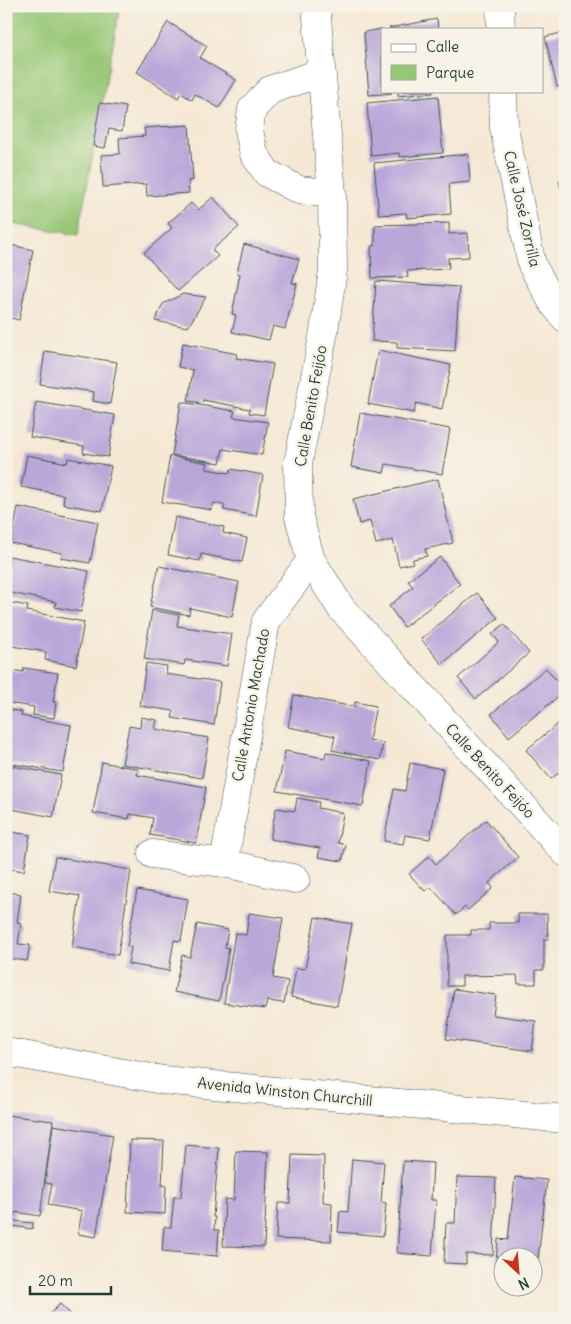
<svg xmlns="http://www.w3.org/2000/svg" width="571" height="1324" font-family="Delius,sans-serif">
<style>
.green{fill:#97c776;stroke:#5b8255}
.building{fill:#baa6d9}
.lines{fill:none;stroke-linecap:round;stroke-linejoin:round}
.minor-casing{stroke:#3f574c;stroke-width:29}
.minor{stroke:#fff;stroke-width:28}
.labels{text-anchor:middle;stroke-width:5;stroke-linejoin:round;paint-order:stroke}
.street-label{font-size:15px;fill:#1f3d34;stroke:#f7f3e8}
</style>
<rect width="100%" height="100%" fill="#f7f3e8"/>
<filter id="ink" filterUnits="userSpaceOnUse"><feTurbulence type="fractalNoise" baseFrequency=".02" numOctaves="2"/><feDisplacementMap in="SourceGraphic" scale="10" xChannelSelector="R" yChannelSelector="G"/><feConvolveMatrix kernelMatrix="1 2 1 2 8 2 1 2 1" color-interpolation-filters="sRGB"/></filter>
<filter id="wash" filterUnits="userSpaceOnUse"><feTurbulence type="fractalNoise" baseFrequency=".0096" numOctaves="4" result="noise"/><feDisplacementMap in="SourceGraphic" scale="20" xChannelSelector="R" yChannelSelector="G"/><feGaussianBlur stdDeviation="1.12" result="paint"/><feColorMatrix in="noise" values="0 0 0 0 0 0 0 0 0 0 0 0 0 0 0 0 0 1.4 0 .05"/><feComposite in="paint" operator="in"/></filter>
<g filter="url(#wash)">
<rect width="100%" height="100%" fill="#f6e8d5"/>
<path class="green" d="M6,6h114l-42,229 -72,-12z"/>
<g id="blocks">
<path class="building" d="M437,19l1,10h-48l-1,-1z
M168,22l39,24 -7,12 36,22 -17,28 -24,-14 -3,6 -11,-7 -3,5 -41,-26z
M382,29v62l10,2 -23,2 -5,-63z
M565,32v65h-1l-3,-11 -4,1 -12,-50z
M398,91h35v2l-35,3z
M438,96l5,57 -44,4v-4l-28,3 -4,-53z
M100,103l26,4 -4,24 -13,-2 -4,19 -12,-2z
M189,125l4,55 -5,1 1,12 -42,3 -1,-12 -43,3 -2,-32 19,-1 -1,-16 26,-2 -1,-8z
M468,154l2,28 -21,2 2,30 -44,4 -1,-5 -27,2 -5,-52z
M565,179v25h-1l-5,-23z
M213,197l26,30 -27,23 6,6 -40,35 -34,-38 28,-25 -4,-5 23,-20 7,7z
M449,223v11l19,-1 1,24 -21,1 1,11 -42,2 1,6 -36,1 -1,-32h4v-21z
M6,244l27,6 -14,70 -13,-3z
M244,244l55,15 -7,24 5,1 -12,45 -12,-3 -4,14 -37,-8 4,-17 -4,-1 8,-40 -3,-1z
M376,281l83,6 -4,64 -58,-3v-6l-25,-1z
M183,294l23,3 -18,30 -33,-6 8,-17z
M183,343l54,11 -1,4 37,6 -9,51 -15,-2 1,-4 -47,-9 -1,3 -14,-2 5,-31 -15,-3z
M378,350l73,15 -9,44 -26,-6 -2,10 -46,-9z
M45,351l72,11 -7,42 -17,-3 1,-9 -54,-8z
M36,402l79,13 -7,42 -25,-4 1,-7 -54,-9z
M181,402l54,9 -2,6 35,5 -6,33 -39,-6 -3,14 -48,-8z
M360,413l90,16 -8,45 -56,-10 -2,9 -33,-6z
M27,455l40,8 1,-5 43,8 -9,45 -39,-7 1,-9 -43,-8z
M170,456l38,7 -2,6 24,4 1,-4 32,6 -7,41 -32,-6v-5l-10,-2 -2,7 -50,-8z
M438,479l15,64 -28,6 2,7 -14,3v4l-14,3 -6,-26 -17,4 -6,-23 -11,3 -6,-25z
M18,507l80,15 -8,41 -29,-5 1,-5 -51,-10z
M175,517l49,10 -1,6 24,5 -5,24 -41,-8 -1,7 -32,-6z
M9,556l80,15 -8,41 -26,-5 1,-5 -50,-10z
M440,557l20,27 -56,43 -15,-21 24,-19 -5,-6z
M159,566l80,16 -7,35 -42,-9 -1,7 -39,-8z
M477,593l21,25 -56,46 -21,-25z
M6,602l22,4 -1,5 57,11 -8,44 -31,-6 1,-8 -40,-7z
M152,610l27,5 -2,11 55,8 -5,32 -42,-6 -1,5 -40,-6z
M504,624l25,29 -53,46 -18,-21 41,-36 -7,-8z
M146,663l21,3 -1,8 54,8 -6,43 -42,-7 2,-7 -34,-5z
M24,668l34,5 -5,29h3l-2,16 -21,-3 1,-8 -28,-4v-34l17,3z
M546,668l19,23 -56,46 -18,-23z
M294,695l60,12 1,-5 21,4 -7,34 14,3 -3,17 -48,-10 3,-14 -47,-9z
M6,709l16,3 -1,4 50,9 -8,47 -57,-9z
M141,717l16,3 -2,9 54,9 -7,40 -80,-14 7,-38 11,2z
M565,718v50l-14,11 -25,-29z
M285,751l40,7 1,-6 45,9 -8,45 -86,-15z
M102,762l36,7 -1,6 69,12 -10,56 -46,-8 3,-17 -23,-4 -1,5 -36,-6z
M410,763l33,6 -13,70 -25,-4 -2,9 -19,-3 10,-52 11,2z
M6,765l55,10 -8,42 -47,-9z
M297,798l22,4 -1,6 25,5 -5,30 8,2 -4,16 -24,-4 2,-9 -50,-9 6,-31 19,3z
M486,820l32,37 -29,26 4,5 -25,22 -3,-3 -9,8 -25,-28 -6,4 -16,-17 20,-18 7,8z
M6,831l24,4 -6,36 -18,-3z
M55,857l76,13 -13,85 -46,-8 8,-51 -31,-5z
M137,890l51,9 -7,42 -7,-1 -5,31 -41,-7 3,-17 -4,-1z
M6,892l15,2 -4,28 4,1 -3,21 12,1 -3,16 -21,-3z
M249,913l34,5 -10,60 15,3 -4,22 -17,-2 -2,8 -41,-6 11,-70 11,2z
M518,914h29l1,25h-4v31h-8v14h-18l-1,-9 -55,1v10h-15v-51h24v-5h18v-7h29z
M315,917l37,7 -15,82 -46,-9 5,-29 9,1z
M197,924l31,6 -3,17 4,1 -10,53 -45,-9 8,-37 8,2z
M454,989l42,6 -3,20 43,6 -4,30 -86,-12z
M6,1115l47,6 -13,95 -25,-4 -1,9 19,2 -1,6 -26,-4z
M53,1125l60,10 -17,102 -18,-3 4,-23 -34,-6 4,-21 -7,-1z
M130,1140l34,1 -2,44h4l-1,29 -38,-2z
M186,1145l33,3 -6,69h2l-1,13h5l-2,26 -55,-5 2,-24h7l3,-30h7z
M236,1151l32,1 -4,95 -41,-1 2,-47 9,1z
M292,1155l32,1 -1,46 9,1 -1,38 -55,-2 2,-36h12z
M352,1159l32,3 -3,40 5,1 -3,33 -45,-4 2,-21 8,1z
M403,1161l30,2 -2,37h5l-4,56 -35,-3z
M457,1177l39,1 -3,77 -27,-1v10l-22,-1 2,-40h9z
M515,1177l32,3 -10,87 -3,-1v-10h-30v7l-8,-1 2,-23 10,1z
M60,1304l15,14h-29z"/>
</g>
</g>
<g filter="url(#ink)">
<use href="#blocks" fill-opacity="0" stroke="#3f574c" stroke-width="1"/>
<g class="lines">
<defs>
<path id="minor" d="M316,6l16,188 1,76 -9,61 -26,132 1,54 12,43 30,48 224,244
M500,6l1,23
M320,73l-50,17 -18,19 -3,21 5,24 13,19 32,17 33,4
M503,91l1,37 28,137 21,38 12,15
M152,854l72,9 72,16
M224,863l42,-242 45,-61
M6,1052l157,28 402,39"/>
</defs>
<use href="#minor" class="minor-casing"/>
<use href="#minor" class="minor"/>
</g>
</g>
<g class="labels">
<g class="street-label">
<text transform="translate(522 209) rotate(77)" y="5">Calle José Zorrilla</text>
<text transform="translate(311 406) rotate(-80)" y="5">Calle Benito Feijóo</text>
<text transform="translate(251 705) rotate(-80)" y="5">Calle Antonio Machado</text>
<text transform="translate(490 771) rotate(47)" y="5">Calle Benito Feijóo</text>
<text transform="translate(285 1092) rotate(6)" y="5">Avenida Winston Churchill</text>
</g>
</g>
<rect width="571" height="1324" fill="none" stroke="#f7f3e8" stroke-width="25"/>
<rect x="381" y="28" width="162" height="65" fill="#f7f3e8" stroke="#a1aaa0"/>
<rect x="391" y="44" width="25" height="8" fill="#ffffff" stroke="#a1aaa0"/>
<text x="426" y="52" font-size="15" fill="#1f3d34">Calle</text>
<rect x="391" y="65" width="25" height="15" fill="#97c776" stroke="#a1aaa0"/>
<text x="426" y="78" font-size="15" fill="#1f3d34">Parque</text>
<g transform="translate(518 1272) rotate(154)"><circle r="24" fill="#f7f3e8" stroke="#a1aaa0"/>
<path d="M0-4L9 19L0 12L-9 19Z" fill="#c8321e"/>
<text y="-8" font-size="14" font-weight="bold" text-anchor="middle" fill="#1f3d34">N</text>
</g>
<path d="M30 1286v8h81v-8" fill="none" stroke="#1f3d34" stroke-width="2.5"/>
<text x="38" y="1286" font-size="15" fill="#1f3d34" stroke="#f7f3e8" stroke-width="4" paint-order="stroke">20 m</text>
</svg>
